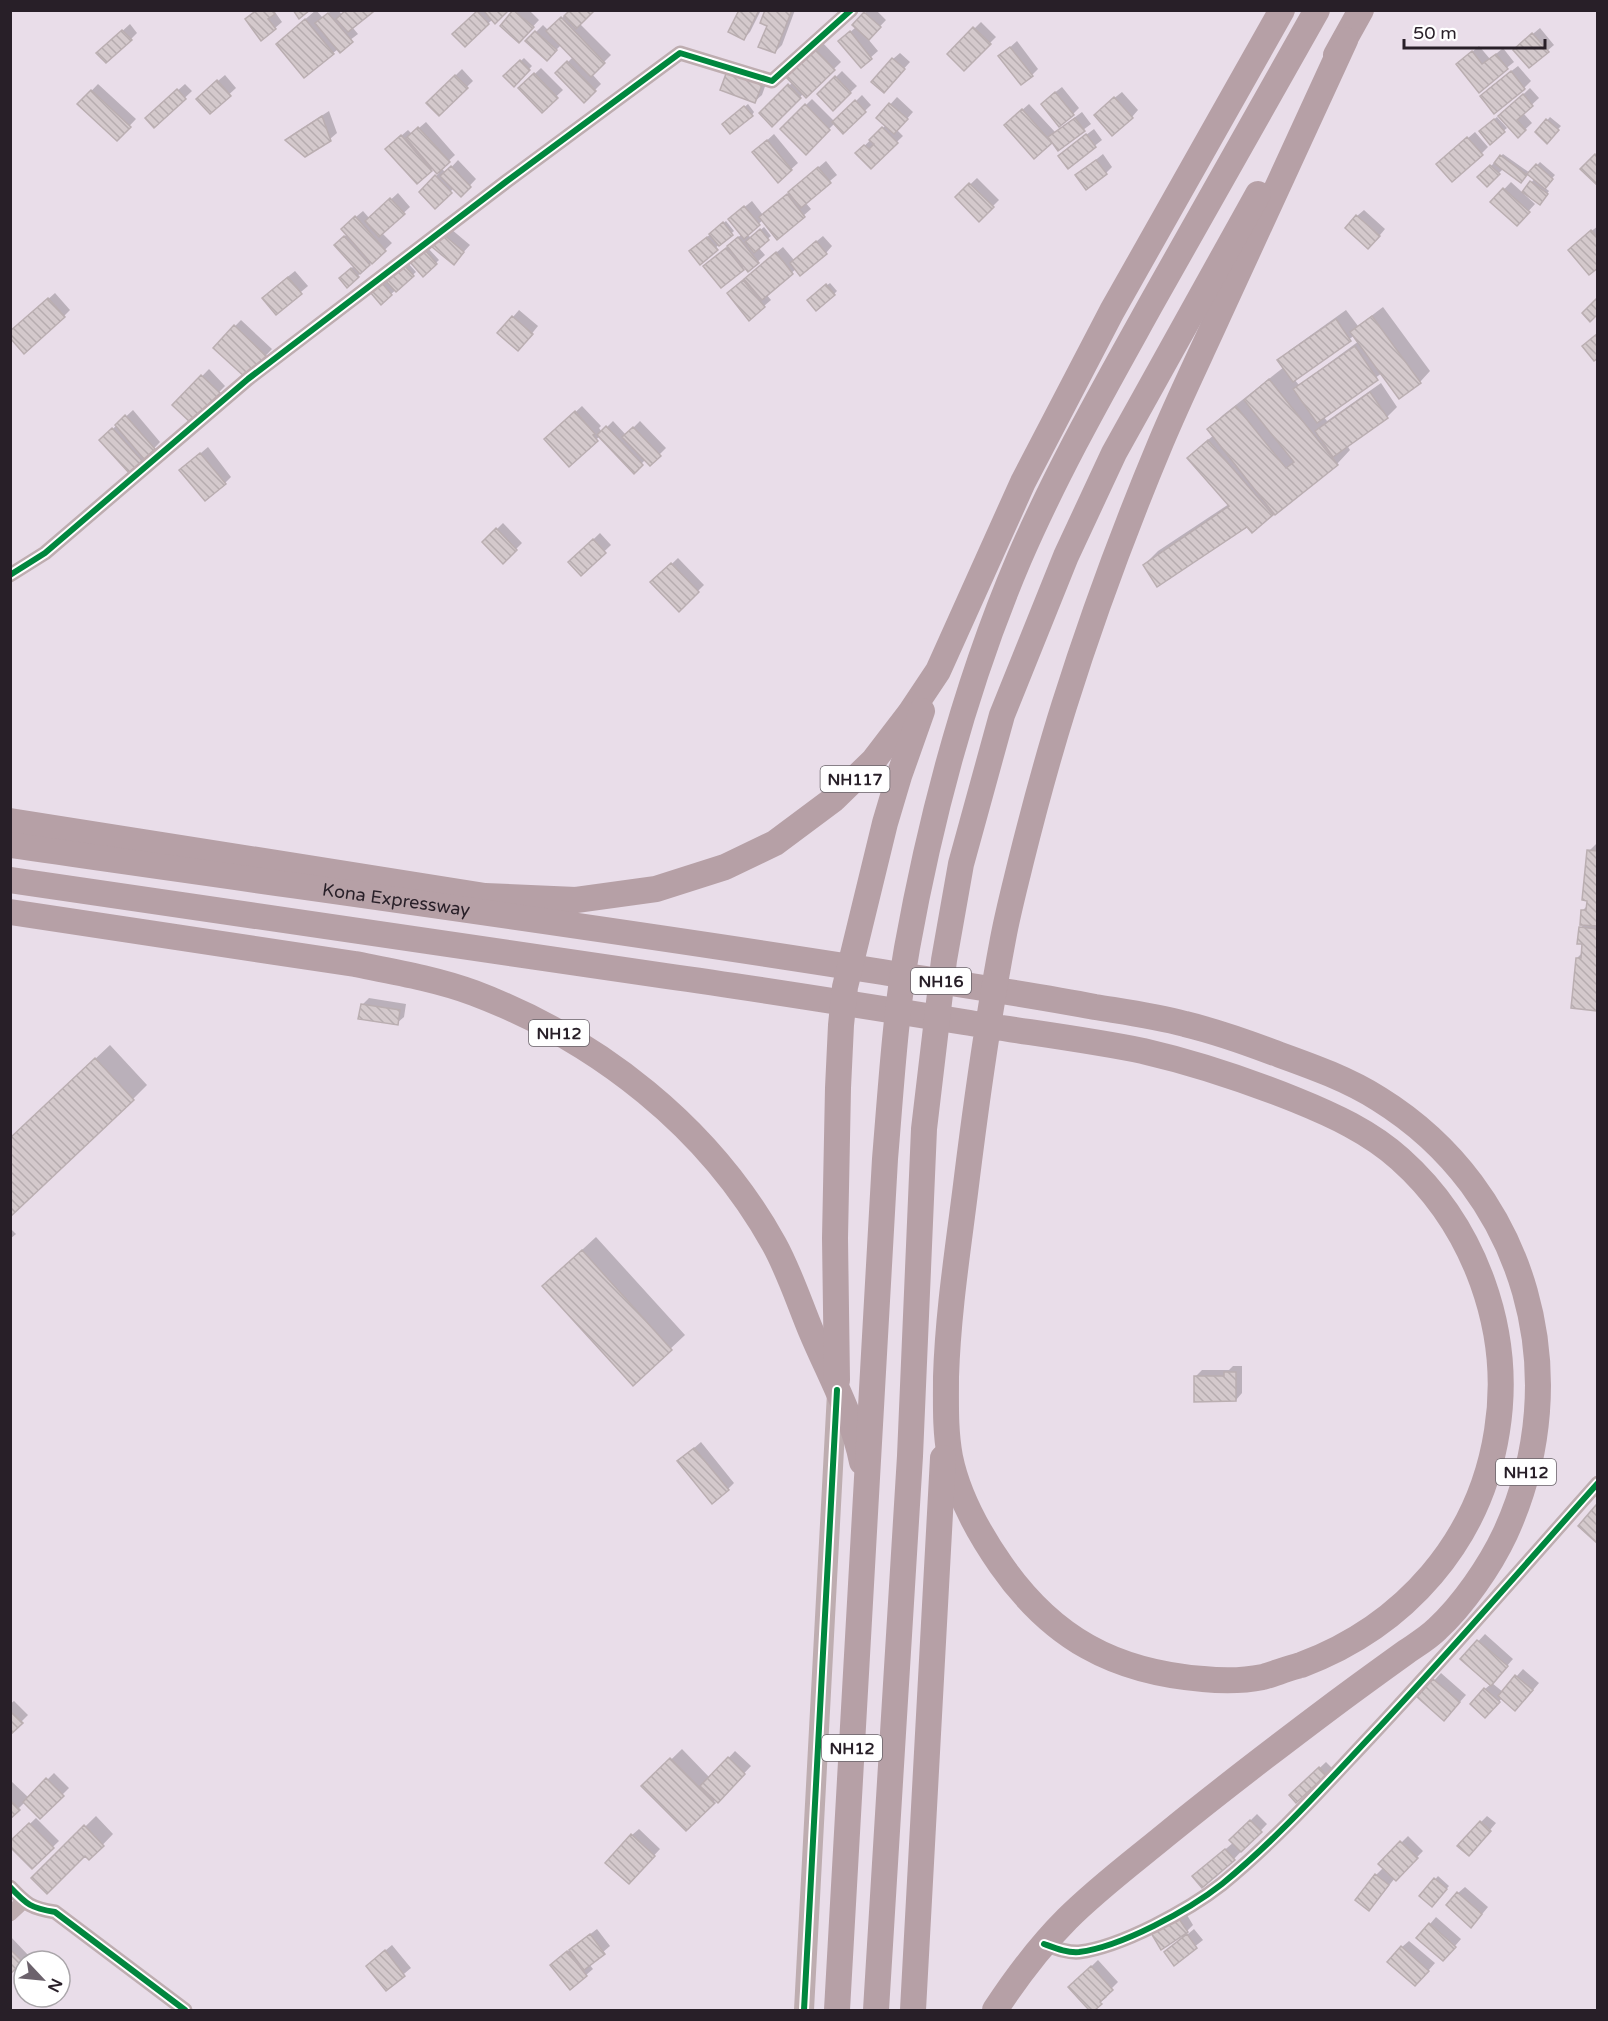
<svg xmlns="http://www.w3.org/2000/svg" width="1608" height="2021" font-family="'Varela Round',sans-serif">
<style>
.shadow{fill:#0003;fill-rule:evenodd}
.building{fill:url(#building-back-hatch);stroke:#baaeb1;stroke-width:1.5}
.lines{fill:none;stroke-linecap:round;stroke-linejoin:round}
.minor{stroke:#beadb0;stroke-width:15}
.tertiary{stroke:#beadb0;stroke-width:20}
.trunk{stroke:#b6a0a6;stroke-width:26}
.cycleway-casing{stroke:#fff;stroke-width:10}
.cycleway{stroke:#00873e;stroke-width:6}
.labels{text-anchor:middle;stroke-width:4.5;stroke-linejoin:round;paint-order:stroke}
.shield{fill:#fff;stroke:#686268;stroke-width:1.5}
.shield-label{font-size:16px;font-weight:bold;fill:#281f28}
.street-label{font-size:18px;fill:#281f28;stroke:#fff}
</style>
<defs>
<pattern id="building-back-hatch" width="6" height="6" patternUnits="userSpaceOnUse" patternTransform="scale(1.5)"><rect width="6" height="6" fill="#d4c9cc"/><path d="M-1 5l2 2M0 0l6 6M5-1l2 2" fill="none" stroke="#b6acaf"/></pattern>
</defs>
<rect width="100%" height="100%" fill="#e9dde9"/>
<path class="shadow" d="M257,10h19l-1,2 7,10 -7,6z
M316,10l7,8 9,-8h6l20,24 -25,19 -45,-19z
M480,10h27l-14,9 -28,26 -11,-11z
M516,10h13l10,10 -13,14 -24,-9z
M741,10h20l-11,22 -6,6z
M767,10h28l-13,35 -7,7z
M868,10h8l10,10 -18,19 10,12 -17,15 -14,-31 9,-8 -2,-2z
M568,12l43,43 -19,19 9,10 -17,17 -27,-28 16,-16 -12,-12 -14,14 -20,-18 16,-16 6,6z
M981,22l15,15 -32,32 -15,-15z
M130,24l7,9 -6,6 -26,8z
M1540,28l14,17 -7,6 -25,-8z
M821,41l20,21 -35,34 -2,-3 -32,32 -11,-12 32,-31z
M1017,41l21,28 -6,6 -25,-25z
M1479,46l11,13 13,-11 11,14 -35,28 -14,-32z
M900,53l10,9 -20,22 3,-25z
M524,58l8,8 -18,19 -9,-9z
M1518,66l13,15 -7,7 -36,1z
M541,68l22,22 -21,20 -22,-22z
M462,69l11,12 -34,33 -11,-11z
M842,71l15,15 -24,23 -14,-15z
M728,72l40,6 -6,17 -7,6z
M225,75l11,13 -26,24 -5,-20z
M98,84l38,35 -19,20 -38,-35z
M185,84l7,7 -37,35 -8,-8z
M1062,87l17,21 -6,6 -24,-17z
M1530,88l9,10 -16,15 9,10 -14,13 -11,-26z
M1122,92l16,18 -6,7 -30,-9z
M862,95l9,10 -28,27 -8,-9 -29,29 -24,-23 30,-30 23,23z
M897,97l16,15 -16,18 6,6 -32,31 -14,-14 29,-28 -8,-7z
M748,104l6,8 -2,3 -25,7z
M1029,104l26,28 27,-20 9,12 -33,25 -5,-8 -19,16 -22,-38z
M329,111l8,22 -7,6 -43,1 6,-6z
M1497,117l10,11 -17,14 -7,-14z
M1550,117l11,9 -14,15 -10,-9z
M426,122l29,33 -14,13 5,5 12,-13 18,19 -15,16 -7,-7 -19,19 -14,-15 18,-19 -5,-6 -17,15 -23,-40 14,-12 4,4z
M1094,129l8,11 -34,27 -2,-17z
M1475,132l13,15 -6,6 -37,5z
M774,134l24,29 -20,18 -17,-35z
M1103,154l9,13 -6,6 -29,2z
M1503,154l27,19 10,-11 15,13 -11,12 5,4 -7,9 -17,-8 -1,2 11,10 -12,13 -31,-15 19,-20 12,11 12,-15 -7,-6 -5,6 -20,-9 -16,16 -7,-8z
M826,161l11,14 -32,27 6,7 -33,29 -15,-18 -16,14 4,4 13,-11 7,9 -13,11 7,8 -17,15 -3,-4 -24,20 -9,-26 30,-26 -5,-21 15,-12 11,14z
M977,178l22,22 -20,20 -22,-23z
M398,193l12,14 -28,26 10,10 -45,43 -6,-8 13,-12 -18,-21 12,-12 2,-11 13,-11 7,8z
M1364,210l21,19 -10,12 -18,-25z
M726,221l8,10 -34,31 -6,-14z
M1598,226v40l-22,-23z
M451,229l19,16 -10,11 -25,-9z
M823,236l9,10 -6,7 -30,16 -30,25 5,6 -7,6 -29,-19 48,-40 11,13z
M428,248l11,12 -16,15 -11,-13z
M407,262l9,10 -35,31 -9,-11z
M295,271l13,15 -32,27 -6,-22z
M830,283l7,8 -3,3 -22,3z
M55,293l15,17 -6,6 -48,12z
M1383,307l47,64 -10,11 -38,-9 -59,43 4,5 54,-38 16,24 -10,10 -40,28 3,5 -13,14 -85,67 -5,-6 -103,40 14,-14 71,-47 -26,-60 11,-9 -5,-6 14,-14 61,-48 -5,-7 11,-10 56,-40 12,16zM1355,335l4,6 -60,44 -5,-6z
M519,310l19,16 -13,16 -12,-25z
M241,320l31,29 -26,27 -31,-29z
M209,369l16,17 -34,35 -17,-16z
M582,406l19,20 -2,2 3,4 11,-11 13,14 14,-14 26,27 -16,16 -5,-4 -11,11 -34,-35 -31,29 -16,-32z
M133,410l27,32 -18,19 -41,-21z
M208,447l23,30 -6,6 -37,-19z
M503,523l19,20 -19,19 -19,-20z
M600,533l11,12 -30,29 -11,-12z
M678,558l26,27 -25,25 -26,-28z
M1598,842v167l-21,-51 6,-6 -3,-24 5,-4 -2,-14 5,-5 1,-54z
M369,998l37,6 -2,13 -7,6 -35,-18z
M110,1045l37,40 -14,14 -123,40z
M10,1228l6,6 -6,5z
M596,1237l89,98 -52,49 -75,-112z
M1233,1366h9v27l-6,7 -41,-23 7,-7h27z
M701,1442l33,41 -6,6 -42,-34z
M1485,1634l28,25 -21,24 11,9 20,-23 16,14 -17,20 -20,-5 -10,12 -7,-21 6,-5 -29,-25z
M1441,1673l25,22 -15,17 -32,-15z
M14,1701l14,14 -18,18v-29z
M682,1749l28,29 25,-27 16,15 -33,35 -2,-2 -30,30 -42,-43z
M1326,1762l6,6 -36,33 -5,-6z
M54,1773l15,15 -29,29 -15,-15 -15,15v-37l19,18z
M1257,1814l10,10 -33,35 -33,11 33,-28 -3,-2z
M96,1816l17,18 -23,24 -5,-4 -52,24z
M1487,1816l9,7 -21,25 6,-26z
M36,1818l23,23 -27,26 -22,-24z
M639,1829l21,20 -25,27 -3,-41z
M1408,1836l15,15 -27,28 -1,-1 -19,24v-27l8,-8 -4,-3z
M1438,1876l11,10 -17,19 -11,-9z
M1465,1887l23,20 -10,12 -20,-26z
M1184,1910l9,15 -7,7 -24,16z
M1436,1917l25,22 -12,14 -19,-29z
M597,1929l13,17 -21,18 4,5 -7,6 -27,-17z
M1194,1929l9,11 -29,23 -8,-11z
M10,1936l18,19 -18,17z
M1409,1941l26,22 -13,15 -20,-31z
M392,1945l19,23 -25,21 -12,-29z
M1098,1960l20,22 -13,13 2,2 -16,13 -21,-23z"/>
<path class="building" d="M257,10h16l2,4 -7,5 8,10 -15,12 -16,-22z
M293,10h17l-11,9z
M346,10h26l1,2 -25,20 -12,-13z
M483,10h26l-14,14z
M513,10l21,17 -15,16 -19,-17z
M570,10h25l-19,19 -12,-13z
M739,10h20l-15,30 -16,-8z
M765,10h27l-17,43 -17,-6 9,-21 -7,-3z
M477,11l12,13 -24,23 -13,-13z
M864,12l17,15 -12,13 -17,-15z
M328,13l25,29 -13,11 -25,-30z
M561,17l44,46 -14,14 -45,-46z
M305,19l29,35 -30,24 -28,-34z
M973,27l18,17 -27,27 -17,-17z
M122,30l10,10 -26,23 -10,-10z
M535,31l22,19 -10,11 -22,-20z
M850,31l22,28 -11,9 -23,-27z
M1532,33l17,19 -20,16 -16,-18z
M813,47l22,23 -29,28 -22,-23z
M1010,47l23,29 -12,9 -23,-29z
M1472,51l10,13 14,-10 12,15 -29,24 -23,-29z
M892,58l13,11 -21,24 -13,-11z
M520,60l10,10 -16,17 -11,-11z
M567,61l29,30 -12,12 -29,-30z
M727,71l35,14 -7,18 -35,-13z
M1511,71l14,18 -31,25 -14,-18z
M534,73l24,25 -16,15 -24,-25z
M455,75l13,13 -29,28 -13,-13z
M835,76l16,17 -18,18 -16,-17z
M217,80l14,16 -21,18 -14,-15z
M788,84l13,14 -29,29 -13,-14z
M177,89l9,10 -32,29 -9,-10z
M91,90l40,37 -14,14 -40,-37z
M1055,92l19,23 -15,12 -18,-23z
M1523,94l10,12 -16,14 9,10 -8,8 -20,-22z
M1114,97l19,21 -21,18 -18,-21z
M855,100l11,12 -23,22 -11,-12z
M889,103l19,16 -14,15 -18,-16z
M805,104l25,26 -24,25 -26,-26z
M744,106l9,10 -23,18 -8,-10z
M1022,109l30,34 -18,16 -30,-34z
M322,116l9,25 -26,16 -20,-17z
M1075,118l10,13 -27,20 -10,-14z
M1494,119l11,13 -15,13 -11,-14z
M1546,119l13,11 -12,14 -12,-12z
M418,127l32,35 -13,12 -31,-36z
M882,127l16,16 -27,26 -16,-16 9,-8 5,4 5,-5 -5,-4z
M1086,134l10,13 -28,22 -10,-13z
M401,135l31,36 -15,13 -32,-35z
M1467,137l16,18 -31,27 -16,-18z
M767,140l25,30 -14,13 -26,-31z
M1595,154l3,2v30l-18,-17z
M1500,155l27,20 -6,8 -27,-20z
M1096,160l11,14 -21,16 -11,-15z
M1536,164l17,15 -8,10 -18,-15z
M1490,165l10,9 -13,13 -10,-10z
M451,166l20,21 -10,10 -21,-21z
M818,167l13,16 -30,25 -13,-16z
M435,175l17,18 -17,16 -16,-17z
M1530,181l18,13 -8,11 -18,-13z
M969,183l25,24 -15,15 -24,-25z
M1503,188l27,24 -13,14 -27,-24z
M787,194l18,23 -28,23 -18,-23z
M390,198l15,16 -26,23 -14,-16z
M744,206l16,19 -16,14 -16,-20z
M1356,215l24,21 -12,13 -23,-21z
M355,216l31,35 -14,13 -31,-35z
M723,222l10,13 -14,11 -10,-12z
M760,229l9,11 -15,13 -9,-11z
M1591,230l7,8v30l-9,7 -21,-25z
M443,234l21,18 -10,13 -22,-18z
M344,236l26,29 -10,9 -26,-29z
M707,237l11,13 -18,15 -11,-14z
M738,237l21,26 -11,9 -21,-26z
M816,241l11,13 -27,22 -10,-13z
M726,248l18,22 -23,18 -18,-22z
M424,249l13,15 -14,13 -13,-15z
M776,252l17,22 -31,26 -18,-21z
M403,264l11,12 -18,16 -11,-12z
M351,268l8,9 -12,11 -8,-10z
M288,277l14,17 -26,21 -14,-17z
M743,280l22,27 -16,14 -22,-28z
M381,282l11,13 -11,10 -11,-13z
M826,284l9,11 -19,16 -9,-11z
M1598,297v17l-8,8 -8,-9z
M48,298l17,19 -41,37 -14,-16v-7z
M512,316l21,18 -15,17 -21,-18z
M1372,316l49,67 -22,16 -49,-67z
M1336,319l15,22 -58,41 -16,-22z
M234,325l32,31 -20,22 -33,-30z
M1598,333v25l-4,3 -12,-15z
M1355,346l23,34 -61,43 -24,-34z
M201,375l19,18 -29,30 -19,-18z
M1269,379l69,86 -63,50 -68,-86 29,-23 50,62 8,-6 -50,-62z
M1370,392l18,26 -55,39 -18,-26z
M575,411l20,23 -2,1 5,6 -29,26 -25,-28z
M125,415l30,34 -11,10 -29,-34z
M606,426l37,39 -9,9 -37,-39z
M633,427l28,29 -11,10 -28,-29z
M112,428l31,34 -13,12 -31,-34z
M1208,440l65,75 -21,18 -5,-6 -90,60 -14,-22 86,-59 -42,-48z
M200,453l26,31 -21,17 -26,-31z
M496,528l21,22 -14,14 -21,-22z
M593,539l13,14 -25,23 -13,-14z
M671,563l28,29 -20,20 -29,-30z
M1587,850l11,1v75l-18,-1 1,-15h5l1,-9 -5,-1z
M1579,927l19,2v85l-1,-3 -26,-3 5,-50h5l1,-14h-5z
M361,1004l39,6 -2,15 -40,-6z
M95,1058l39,42 -124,117v-79z
M582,1250l90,100 -39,36 -91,-100z
M1224,1372h12v29l-42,1v-26h30z
M694,1448l35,42 -17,14 -35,-43z
M1596,1505l2,1v38l-20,-18z
M1477,1640l31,26 -17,20 -31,-27z
M1515,1675l18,15 -18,21 -17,-15z
M1433,1679l27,23 -16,19 -27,-24z
M1484,1688l16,14 -15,16 -15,-14z
M10,1711l13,12 -13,12z
M728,1757l17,17 -27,29 -18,-17z
M670,1758l45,45 -29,28 -45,-45z
M1319,1767l7,8 -30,28 -7,-8z
M46,1778l18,18 -24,23 -17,-17z
M10,1800l10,10 -10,9z
M1250,1820l12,12 -21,20 -12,-12z
M1480,1821l11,10 -22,25 -12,-10z
M29,1823l25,25 -22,21 -22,-22v-6z
M84,1825l20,21 -15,14 -4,-4 -38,38 -16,-16z
M631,1834l24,22 -26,28 -24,-21z
M1400,1841l18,17 -22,23 -18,-17z
M1225,1849l10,11 -33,28 -10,-12z
M1375,1874l14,11 -20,26 -14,-11z
M1434,1878l13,11 -15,18 -13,-11z
M1457,1892l25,22 -11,14 -25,-23z
M1177,1916l11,16 -27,18 -10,-17z
M1429,1923l27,24 -13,14 -27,-23z
M590,1934l15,20 -21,16 -15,-20z
M1187,1934l10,14 -23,18 -10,-14z
M1401,1946l28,25 -14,15 -28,-24z
M10,1949l13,13 -13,12z
M385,1950l20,26 -19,15 -20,-25z
M567,1951l20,25 -17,14 -20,-25z
M1091,1966l22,24 -13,12 2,2 -7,6h-6l-21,-23z"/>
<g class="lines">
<path class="minor" d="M10,575l35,-22 203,-174 259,-198 173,-128 92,28 79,-71
M10,1887c17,18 21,21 45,25l130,98
M10,1914l14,-13
M1044,1944c11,4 23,9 35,8 42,-5 110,-42 143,-68 54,-44 101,-97 148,-147 78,-83 152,-169 228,-254"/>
<path class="tertiary" d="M804,2010l33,-617"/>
<g class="trunk">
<path d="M1336,55l25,-45"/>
<path d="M10,821l475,75 91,4 80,-11 69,-22 50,-24 59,-44 40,-39 36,-47 28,-42 85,-189 89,-171 170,-301"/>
<path id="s1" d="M10,845c289,42 578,80 866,126 73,12 146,22 219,36 30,5 60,9 90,17 29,7 58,17 87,28 36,13 74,26 107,47 148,92 199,277 126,435 -15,32 -42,71 -68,95 -9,9 -21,16 -31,23 -25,18 -50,36 -74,54 -56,42 -111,84 -165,128 -34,28 -69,54 -100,85 -27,27 -51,59 -72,91"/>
<path d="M10,880c219,32 438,64 656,96 100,14 199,30 298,46 60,10 120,17 179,29 52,12 103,29 153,49 37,15 74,32 104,59 75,67 113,172 97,272 -17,110 -92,195 -196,234 -3,0 -36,12 -38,12 -20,4 -41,4 -60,2 -89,-7 -151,-41 -202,-114 -23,-33 -43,-69 -51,-108 -5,-27 -4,-53 -4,-80 2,-67 13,-134 21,-200 10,-80 21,-159 36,-238 5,-27 12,-53 18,-78 13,-52 27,-104 43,-155 28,-89 61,-178 97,-264 18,-43 39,-86 58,-128 42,-92 84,-183 126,-274"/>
<path d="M10,912l345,52c40,8 81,15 119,29 124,47 235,134 300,251 15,27 25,58 37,87 18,43 42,85 51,131"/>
<path d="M837,1380l-2,-142 3,-150 3,-63 4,-38 40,-164 14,-47 23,-65"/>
<path d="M837,2010l48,-851c6,-71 10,-141 22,-211 24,-133 59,-265 112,-389 38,-88 86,-172 132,-255 55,-98 110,-196 166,-294"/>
<path d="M876,2010l34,-554 14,-327 20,-169 17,-96 41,-149 64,-159 48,-103 144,-259"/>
<path d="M913,2010l30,-552"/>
</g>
<defs>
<path id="cycleway" d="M10,575l35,-22 203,-174 259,-198 173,-128 92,28 79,-71
M10,1887c17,18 21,21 45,25l130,98
M1044,1944c11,4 23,9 35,8 42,-5 110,-42 143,-68 54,-44 101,-97 148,-147 78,-83 152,-169 228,-254
M804,2010l33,-620"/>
</defs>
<use href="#cycleway" class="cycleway-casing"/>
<use href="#cycleway" class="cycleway"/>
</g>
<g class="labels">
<g class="shield">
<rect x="820.5" y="766" width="69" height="26" rx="4.5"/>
<rect x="911" y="968" width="60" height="26" rx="4.5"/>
<rect x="529" y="1020" width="60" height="26" rx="4.5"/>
<rect x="1496" y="1459" width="60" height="26" rx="4.5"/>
<rect x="822" y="1735" width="60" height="26" rx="4.5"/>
</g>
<g class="shield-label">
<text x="855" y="785">NH117</text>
<text x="941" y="987">NH16</text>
<text x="559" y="1039">NH12</text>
<text x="1526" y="1478">NH12</text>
<text x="852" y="1754">NH12</text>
</g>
<g class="street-label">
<text dy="6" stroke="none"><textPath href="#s1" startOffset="390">Kona Expressway</textPath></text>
</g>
</g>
<rect width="1608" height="2021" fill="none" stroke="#281f28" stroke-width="24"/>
<g transform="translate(42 1979) rotate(116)"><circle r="28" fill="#ffffff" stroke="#a9a5a9" stroke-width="1.5"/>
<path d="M0-4.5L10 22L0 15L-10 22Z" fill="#6c626c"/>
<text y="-9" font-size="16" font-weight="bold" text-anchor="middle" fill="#281f28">N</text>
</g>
<path d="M1404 39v9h141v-9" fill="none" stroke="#281f28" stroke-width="3"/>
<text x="1413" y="39" font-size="18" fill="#281f28" stroke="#ffffff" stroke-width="4.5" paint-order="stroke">50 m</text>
</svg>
